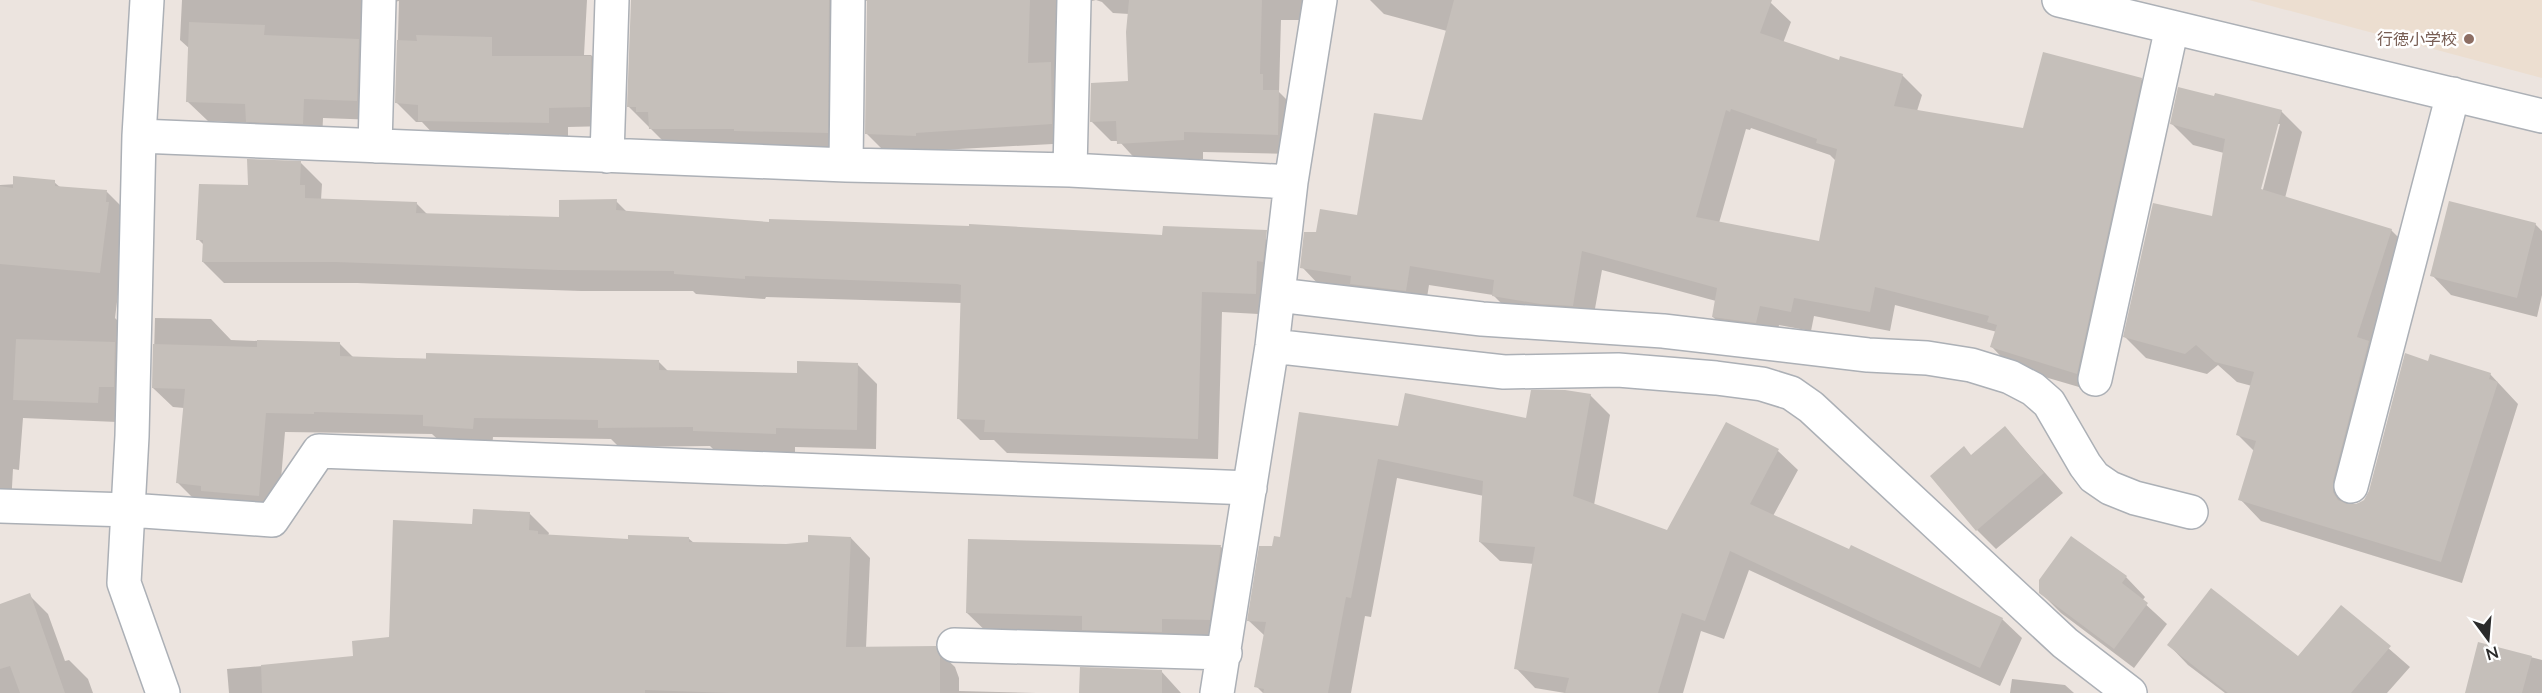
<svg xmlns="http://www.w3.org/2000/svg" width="2542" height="693" font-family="Lato,'Noto Sans JP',sans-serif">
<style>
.education{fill:#ecded0}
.shadow{fill:#0003;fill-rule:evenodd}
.building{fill:#c5bfba;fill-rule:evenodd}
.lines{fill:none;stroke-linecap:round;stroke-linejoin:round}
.minor-casing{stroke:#acb0b6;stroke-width:36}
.minor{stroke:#fff;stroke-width:33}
.education-dot{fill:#8d6e63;stroke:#fff;stroke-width:2}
.labels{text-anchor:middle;stroke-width:5;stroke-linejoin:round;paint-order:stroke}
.education-label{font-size:16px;fill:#785e54;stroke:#fff;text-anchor:end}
</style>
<rect width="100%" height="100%" fill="#ece4df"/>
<path class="education" d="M2249,0h293v78z"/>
<path class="shadow" d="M182,0h405l-3,55h7l20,19 -2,52 -41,1v15l-129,-2 -17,-18h-6l-20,-20 3,-101 -10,2 -12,117 -54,-2 -1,25 -55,-2 -18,-18 -41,-2 -20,-19 2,-53 -10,-9z
M642,0h667v20h-28l-2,72 19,19 -1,43 -94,-2v7l-64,4 -20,-22h-8l-20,-20 39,-39 -1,-68 -16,-1 -11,-11 -6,-2 -12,3 -13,140 -185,10 -19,-19 2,-134 -10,3 -12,149 -177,-4 -41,-41z
M1370,0h394l7,3 20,19 -8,21 57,19 62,13 20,20 -5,16 108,19 116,-51 20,20 -65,293 -85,-25 -19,-20 5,-15 -102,-27 -5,26 -76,-15 -3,15 -32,-6 -4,17 -42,-6 -20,-19 3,-16 -114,-31 -10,55 -79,-10 -20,-20 -64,-10 -4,25 -104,-23 -19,-20 56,-50 65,-95 24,-91 -63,-17zM1751,128l79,27 6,6 -15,82 -102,-20 27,-94 4,1z
M2281,111l21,21 -17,66 106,32 21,21 -22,113 -37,141 12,-4 63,-138 62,11 28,30 -56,179 -201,-62 -21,-22 15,-47 -18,-18 15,-48 -15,-4 -19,-17 -11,9 -61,-16 -21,-21 88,-119 11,-65 -31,-8 -21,-21zM2277,124h3l-19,73 -3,-1z
M301,163l21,21 -1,16 95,3 12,12 133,4 55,-18 11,11 143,12 394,13 94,-6 21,22 -3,62 -54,-3 -4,147 -211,-6 -13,-13h-14l-22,-22 4,-115 -196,-6 -1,2 -69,-5 -3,-3h-112l-224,-8h-133l-21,-21 1,-17 -6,-6 52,-52z
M54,182l7,6 46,4 19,19 1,11 -12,96 19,19 -17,85 -94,-4 -4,52 -6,-1 -2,36h-11v-320z
M2535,224l7,7v64l-5,22 -86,-22 -19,-20z
M155,318l56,1 20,21 109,4 14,14 304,3 11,11 129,3 59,-11 20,20 -1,65 -81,-2v6l-81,-3 -4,-4 -91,1 -8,-8 -118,-2 -1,11 -48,-3 -12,-11 -147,-2 -7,83 -81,-13 -20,-20 7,-74 -11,-1 -20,-19z
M1590,395l20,20 -16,90 74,27 59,-108 51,27 20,19 -25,46 229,103 20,19 -22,48 -251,-116 -25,69 -23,-8 -18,62h-118l-30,-5 -19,-20 18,-104 -34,-3 -20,-19 4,-46 -87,-18 -26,139 -6,-1 -14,77h-88l-7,-7 9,-50 -16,-15 24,-73 126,-121 128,-7z
M2005,428l58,65 -67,56 -19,-19 -5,-74z
M529,513l20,20 -1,3 81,4 59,-2 6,5 92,2 65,-7 19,20 -4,90h69l20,19 4,11v13l77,2h-807l-2,-24 128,-11 35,-19 84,-114z
M970,540l251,7 26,25 -12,73 -242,-7 -26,-25z
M2126,577l19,20 -3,4 25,23 -33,44 -73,-55 -20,-20z
M29,595l19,19 17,47 4,-1 19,19 5,14h-93v-88z
M2341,607l69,60 -23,26h-162l-37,-28 -19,-20 129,13z
M2480,644l62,16v33h-75z
M1161,671l20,22h-101z
M2012,679l53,6 9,8h-64z"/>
<path class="building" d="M631,0h198l-1,133 -94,-2v-2h-85l-1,-17h-12v-5h-9z
M867,0h163l-2,63 23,-1 1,62 -136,9v3l-51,-2z
M1129,0h133l-2,74h3v16h16l-1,45 -94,-3v8l-67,4 -1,-23 -26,1 1,-39 37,-2 -2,-49z
M1454,0h318l-12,33 79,27 1,-4 63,18 -9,32 129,22 20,-76 99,26 -65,296 -87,-27 7,-22 -10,-3 2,-6 -114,-29 -5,25 -76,-14 -3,14 -31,-6 -4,17 -44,-6 5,-29 -135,-37 -9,55 -33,-2 -48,-8 2,-16 -84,-14 -4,25 -56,-7 1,-8 -51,-8 4,-36h12l4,-23 37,6 17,-102 48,7zM1731,109l86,30 -1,4 21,6 -18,92 -123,-24 30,-107 4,2z
M189,22l76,3 -1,10 95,4 -2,62 -53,-2 -1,25 -57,-2 -1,-18 -59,-2z
M416,35l76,2v19h99l-1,51 -41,1v15l-131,-2v-16l-23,-2 2,-63 20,1z
M2178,87l36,9 1,-3 67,17 -21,79 131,40 -35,108 12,4 -36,140v11l5,8 9,4h10l7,-4 5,-9 36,-138 23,8 2,-7 61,19 -2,6 9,3 -57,180 -203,-62 18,-59 -20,-6 18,-63 -39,-10 -19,-17 -11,9 -62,-17 30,-134 59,13 13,-77 -55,-15z
M247,159l54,2 -1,24h5v13l112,4 -1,11 143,4v-17l58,-1 -1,11 153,12v-3l200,7v-2l193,11 1,-9 104,4 -4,32 -6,-1 -1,33 -54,-2 -4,147 -214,-7 1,-12 -28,-1 4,-134 -4,-1 -212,-8v3l-71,-5v-3l-116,-1 -223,-8h-133l1,-22h-7l3,-56 49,1z
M13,176l42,4v6l52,4 -1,12h3l-9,71 -100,-9v-78l13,2z
M2449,201l87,22 -19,75 -87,-22z
M16,339l99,3 -1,45h-15l-1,16 -85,-3z
M257,340l83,2v14l86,3v-6l233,7v10l138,3v-12l61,2 -1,67 -81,-2v6l-83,-3v-4l-95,1v-8l-124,-2 -1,11 -50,-3v-11l-109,-3v2l-48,-1 -7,83 -58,-5v-5l-25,-3 9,-94 -33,-1 1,-44 104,3z
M1531,390h34l26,4 -18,102 94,34 59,-108 53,27 -29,55 99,45 2,-4 152,73 -23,50 -250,-117 -25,70 -23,-8 -24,80h-93l4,-15 -55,-9 21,-122 -56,-5 4,-61 -105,-22 -27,139 -5,-1 -18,96h-65l1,-4 -10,-2 12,-65 -19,-1 12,-75h13l2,-10 6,1 19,-125 99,14 7,-33 121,25z
M2005,426l39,47 -68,58 -46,-55 34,-30 7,9z
M473,509l57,3 -1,18 9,1v3l90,5v-4l61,2v5l97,2 22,-2v-7l43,2 -5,110 90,-1 4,11v36h-211l-84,-3v3h-383l-1,-28 92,-9 -1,-15 37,-4 4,-117 79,4z
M2071,536l56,40 -5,7 26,20 -34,46 -75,-56v-13z
M968,539l253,6 -11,75 -48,-1v13l-80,-2v-14l-116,-3z
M2211,588l87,68 43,-51 50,41 -40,47h-123l-61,-48z
M30,593l35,100h-45l-10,-27 -10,3v-65z
M2478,642l54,14 -10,37h-57z
M1080,667l82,3v23h-83z"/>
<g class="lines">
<defs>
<path id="minor" d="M147,0l-8,136 -7,300 -8,147 39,110
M2059,0l483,116
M139,136l707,29 224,5 221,12
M375,146l4,-146
M607,156l5,-156
M846,165l2,-165
M1070,170l4,-170
M1278,295l204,24 181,12 205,24 59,3 44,7 39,12 23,12 16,14 36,62 9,12 16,11 25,10 56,14
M1272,346l232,26 114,-2 98,8 46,6 29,9 20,14 254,236 65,50
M2095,379l77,-352
M2351,486l102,-392
M0,506l129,4 143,10 47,-69 931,37
M954,645l271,8
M1217,693l55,-347 19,-164 29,-182"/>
</defs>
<use href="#minor" class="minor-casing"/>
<use href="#minor" class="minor"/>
</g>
<circle class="education-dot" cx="2469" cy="39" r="6"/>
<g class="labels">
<g class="education-label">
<text x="2457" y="45">行徳小学校</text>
</g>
</g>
<g transform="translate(2488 639) rotate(164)" stroke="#ffffff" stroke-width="4.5" paint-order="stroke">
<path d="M0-4.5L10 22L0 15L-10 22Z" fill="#2b2b2b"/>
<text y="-9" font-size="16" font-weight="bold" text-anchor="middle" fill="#2b2b2b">N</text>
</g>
</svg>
